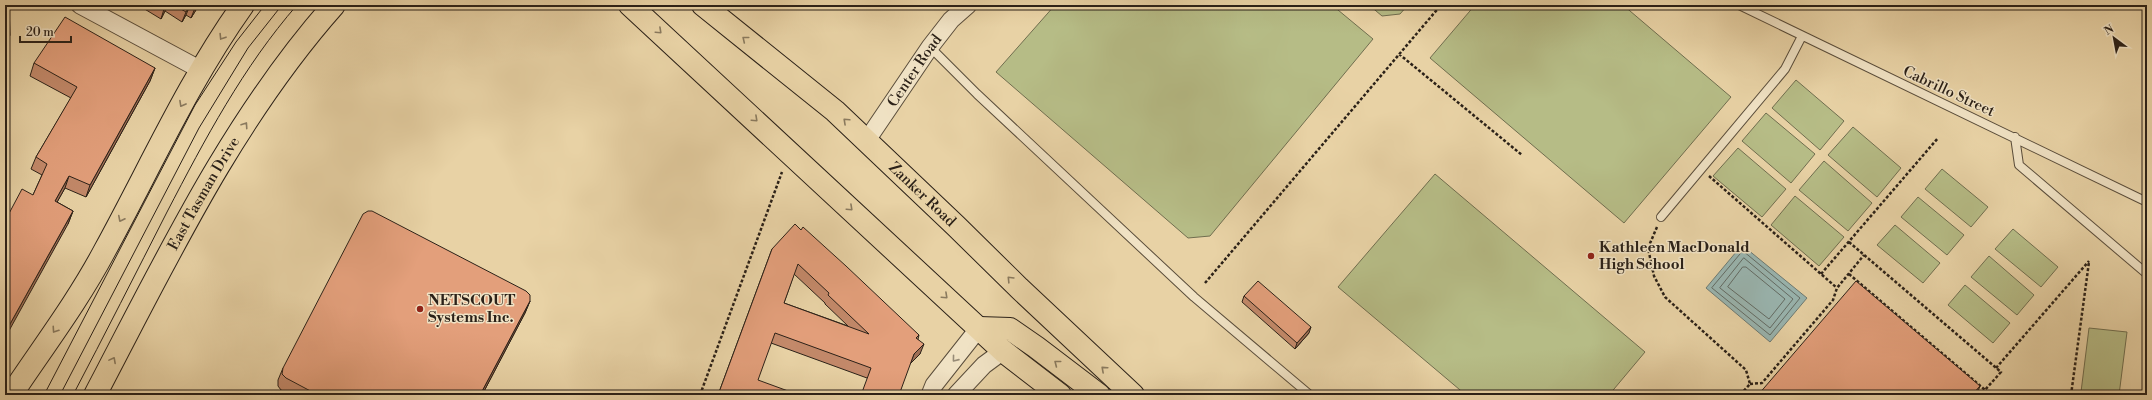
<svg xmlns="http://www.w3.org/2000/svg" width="2152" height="400" font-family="'Libre Bodoni',serif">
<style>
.green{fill:#b6bc86;stroke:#706e4f}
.water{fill:#99b5b0;stroke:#6d7a73}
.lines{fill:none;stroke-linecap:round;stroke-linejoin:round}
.shore{stroke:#626b64;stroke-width:1}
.lane-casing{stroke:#5a4d3b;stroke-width:10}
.street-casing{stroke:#5a4d3b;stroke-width:19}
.primary-casing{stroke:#2b2118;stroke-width:24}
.path{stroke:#2b2118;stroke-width:2.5;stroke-dasharray:3 2;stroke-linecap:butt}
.lane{stroke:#f0e2c4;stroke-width:8}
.street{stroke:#f0e2c4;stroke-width:17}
.primary{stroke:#e8d2a5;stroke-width:22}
.tram{stroke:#2b2118;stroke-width:1}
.wall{fill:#c3896a;stroke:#2b2118;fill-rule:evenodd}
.shaded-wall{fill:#9f6f56;stroke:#2b2118}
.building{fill:#e39f7b;stroke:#2b2118;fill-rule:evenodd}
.oneway{stroke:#8a7a5e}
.oneway2{stroke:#978b77}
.poi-dot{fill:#8f2418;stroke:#f0e2c4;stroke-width:1.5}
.labels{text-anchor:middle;stroke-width:3;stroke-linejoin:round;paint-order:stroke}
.street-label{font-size:15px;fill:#2b2118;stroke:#f0e2c4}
.poi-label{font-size:15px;font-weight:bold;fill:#2b2118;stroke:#f0e2c4;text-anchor:start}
</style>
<rect width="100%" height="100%" fill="#e8d2a5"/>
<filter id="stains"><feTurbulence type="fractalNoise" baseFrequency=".005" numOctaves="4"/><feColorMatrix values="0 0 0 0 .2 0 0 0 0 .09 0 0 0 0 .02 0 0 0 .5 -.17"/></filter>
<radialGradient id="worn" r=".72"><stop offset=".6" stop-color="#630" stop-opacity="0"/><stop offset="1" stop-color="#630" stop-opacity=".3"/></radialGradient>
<path class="green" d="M1055,5h277l41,34 -163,197 -22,2 -192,-166z
M1369,5h39l-8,9 -18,2z
M1475,5h148l108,92 -107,126 -194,-165z
M1796,80l48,41 -24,29 -48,-42z
M1766,113l49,41 -24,29 -49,-42z
M1853,127l48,41 -24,29 -49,-42z
M1738,148l48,41 -24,28 -49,-41z
M1824,161l48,42 -24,28 -49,-41z
M1942,169l46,38 -17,20 -46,-38z
M1435,174l210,178 -36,43h-143l-128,-108z
M1795,196l49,41 -25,29 -48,-41z
M1918,197l46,38 -17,20 -46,-38z
M1895,225l45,38 -17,20 -46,-38z
M2013,229l45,38 -17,20 -46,-38z
M1989,256l45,39 -17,20 -46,-38z
M1965,285l45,38 -17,20 -45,-38z
M2089,328l38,4 -8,63 -38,-3z"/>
<path class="water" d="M1742,245l65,53 -37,44 -64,-54z"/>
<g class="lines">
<path class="shore" d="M1743,251l57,47 -30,37 -58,-47z
M1744,258l49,41 -23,29 -50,-40z
M1743,267h3l39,32 -16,20 -41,-32z"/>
<defs>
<path id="lane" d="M1739,5l408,197
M930,47l47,47 217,203 116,98
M2015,137l4,28 128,109
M1661,217l124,-148 17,-33"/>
<g id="street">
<path d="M80,5l121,65"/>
<path id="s1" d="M867,140l63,-93 21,-27 17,-15"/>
<path d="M930,395l4,-10 45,-57"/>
<path d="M956,395l28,-30 19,-14"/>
</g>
<g id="primary">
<path d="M630,5l373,346 57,44"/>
<path id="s2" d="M703,5l132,106 121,115 63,62 114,107"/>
<path d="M979,328l31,1 26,18 63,48"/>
<path d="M11,395c32,-48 67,-94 94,-145 45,-82 83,-168 138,-245"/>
<path id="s3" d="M95,395c71,-135 137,-275 239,-390"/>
</g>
</defs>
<use href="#lane" class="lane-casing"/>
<use href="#street" class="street-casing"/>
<use href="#primary" class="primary-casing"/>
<path class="path" d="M1399,54l123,101
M1709,176l128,112
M1657,227l-9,21 6,28 11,21 81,73 4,14 -10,11
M1849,242l152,130 -16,18
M1821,274l117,-136
M1849,274l142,121
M1205,283l236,-278
M1996,368l93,-107
M1750,384l12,-1 71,-83 4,-12 27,-33
M700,395l82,-223
M2071,395l18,-133"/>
<use href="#lane" class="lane"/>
<use href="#street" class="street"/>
<use href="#primary" class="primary"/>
<path class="tram" d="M44,395l151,-290 41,-63 29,-37
M60,395l139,-267 49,-80 34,-43
M73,395c32,-61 63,-122 94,-183 38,-73 76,-145 130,-207"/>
</g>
<path class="wall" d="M138,5h61l-8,13 -5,-3 -4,7 -17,-11 -4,8z
M34,63l121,5 -5,13 -64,116 -21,-9 -8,14 16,9 -5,13 -35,-29 9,-20 -11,-6 5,-12 35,-59 -41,-22z
M772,249l147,86 -1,4 2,15 -53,24 -96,-35 -53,52zM794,274l31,29v1l23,22 -64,-23z
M1244,296l65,37 -14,16 -53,-47z
M530,301l-5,12 -43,82h-192l-9,-5 -3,-4v-6l5,-12z"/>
<path class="shaded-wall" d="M166,5h1l-2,6 -4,8 3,-10z
M190,5l-4,10 -4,7 4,-10z
M197,5h2l-8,13 4,-10z
M5,34l5,1 -4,12h-1z
M155,68l-5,13 -64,116 4,-12z
M69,176l-4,12 -14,25 4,-12z
M73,211l-5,13 -63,114v-5z
M530,301l-5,12 -43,82h-2z
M1311,327l-2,6 -14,16 2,-6z
M924,344l-4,10 -10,10 4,-10z
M1980,386l-3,8 -1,1h-4z"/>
<path class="building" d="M5,5h4l1,30 -5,-1z
M158,5h8l-2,4z
M174,5h23l-2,3 -5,-3 -4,7z
M65,17l90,51 -65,117 -21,-9 -14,25 18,10 -68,122v-112l17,-32 11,6 14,-31 -11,-7 41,-70 -43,-24z
M368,211h4l154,80 4,4v6l-50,94h-162l-32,-17 -4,-4 1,-6 80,-154z
M795,224l6,6 2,-3 43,39 73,69 -3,3 8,6 -10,10 -15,41h-38l10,-27 -96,-35 -17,47 41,15h-81l54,-146zM798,264l31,29 -1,2 41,39 -85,-31z
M1258,281l53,46 -14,16 -53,-47z
M1856,281l124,105 -8,9h-214z"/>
<defs><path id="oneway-chevron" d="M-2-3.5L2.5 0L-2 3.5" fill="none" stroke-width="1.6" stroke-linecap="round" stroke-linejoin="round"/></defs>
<g class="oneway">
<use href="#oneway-chevron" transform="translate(659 31) rotate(43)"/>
<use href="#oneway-chevron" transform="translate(222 37) rotate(122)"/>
<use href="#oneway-chevron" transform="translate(745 39) rotate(-141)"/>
<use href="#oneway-chevron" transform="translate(182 104) rotate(119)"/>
<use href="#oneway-chevron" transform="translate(755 119) rotate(43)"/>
<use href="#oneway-chevron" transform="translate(846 121) rotate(-137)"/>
<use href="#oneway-chevron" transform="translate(245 125) rotate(-56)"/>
<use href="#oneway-chevron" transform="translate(850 208) rotate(43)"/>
<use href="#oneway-chevron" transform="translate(121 219) rotate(117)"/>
<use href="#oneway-chevron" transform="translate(1010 279) rotate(-134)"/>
<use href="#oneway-chevron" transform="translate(945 296) rotate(43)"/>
<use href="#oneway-chevron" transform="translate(55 330) rotate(124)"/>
<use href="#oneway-chevron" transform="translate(113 360) rotate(-62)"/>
<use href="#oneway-chevron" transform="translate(1057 363) rotate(-142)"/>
<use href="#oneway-chevron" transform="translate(1104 369) rotate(-138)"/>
</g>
<use class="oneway2" href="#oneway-chevron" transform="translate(955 359) rotate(129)"/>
<g class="poi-dot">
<circle cx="1591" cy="256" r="4"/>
<circle cx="420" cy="309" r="4"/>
</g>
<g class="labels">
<g class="street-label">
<text dy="5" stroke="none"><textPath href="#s1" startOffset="84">Center Road</textPath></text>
<text transform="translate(1949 91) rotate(25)" y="5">Cabrillo Street</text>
<text dy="5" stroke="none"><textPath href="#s3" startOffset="229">East Tasman Drive</textPath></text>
<text dy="5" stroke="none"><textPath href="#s2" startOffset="290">Zanker Road</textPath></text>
</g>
<g class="poi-label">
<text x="1599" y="252">Kathleen MacDonald<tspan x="1599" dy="17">High School</tspan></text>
<text x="428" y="305">NETSCOUT<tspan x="428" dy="17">Systems Inc.</tspan></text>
</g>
</g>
<rect width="2152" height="400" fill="none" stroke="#e8d2a5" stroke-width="20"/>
<rect x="6" y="6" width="2140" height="388" fill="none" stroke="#2b2118" stroke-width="2"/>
<rect x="10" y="10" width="2132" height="380" fill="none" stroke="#2b2118"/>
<g transform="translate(2114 38) rotate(328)" stroke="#f0e2c4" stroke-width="3" paint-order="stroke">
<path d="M0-3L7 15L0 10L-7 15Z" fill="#2b2118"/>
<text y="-6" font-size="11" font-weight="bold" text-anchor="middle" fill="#2b2118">N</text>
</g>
<path d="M20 36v6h51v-6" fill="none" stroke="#2b2118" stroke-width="2"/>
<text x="26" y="36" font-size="12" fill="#2b2118" stroke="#f0e2c4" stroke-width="3" paint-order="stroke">20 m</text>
<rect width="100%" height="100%" filter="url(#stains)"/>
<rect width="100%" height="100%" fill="url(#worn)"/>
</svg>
